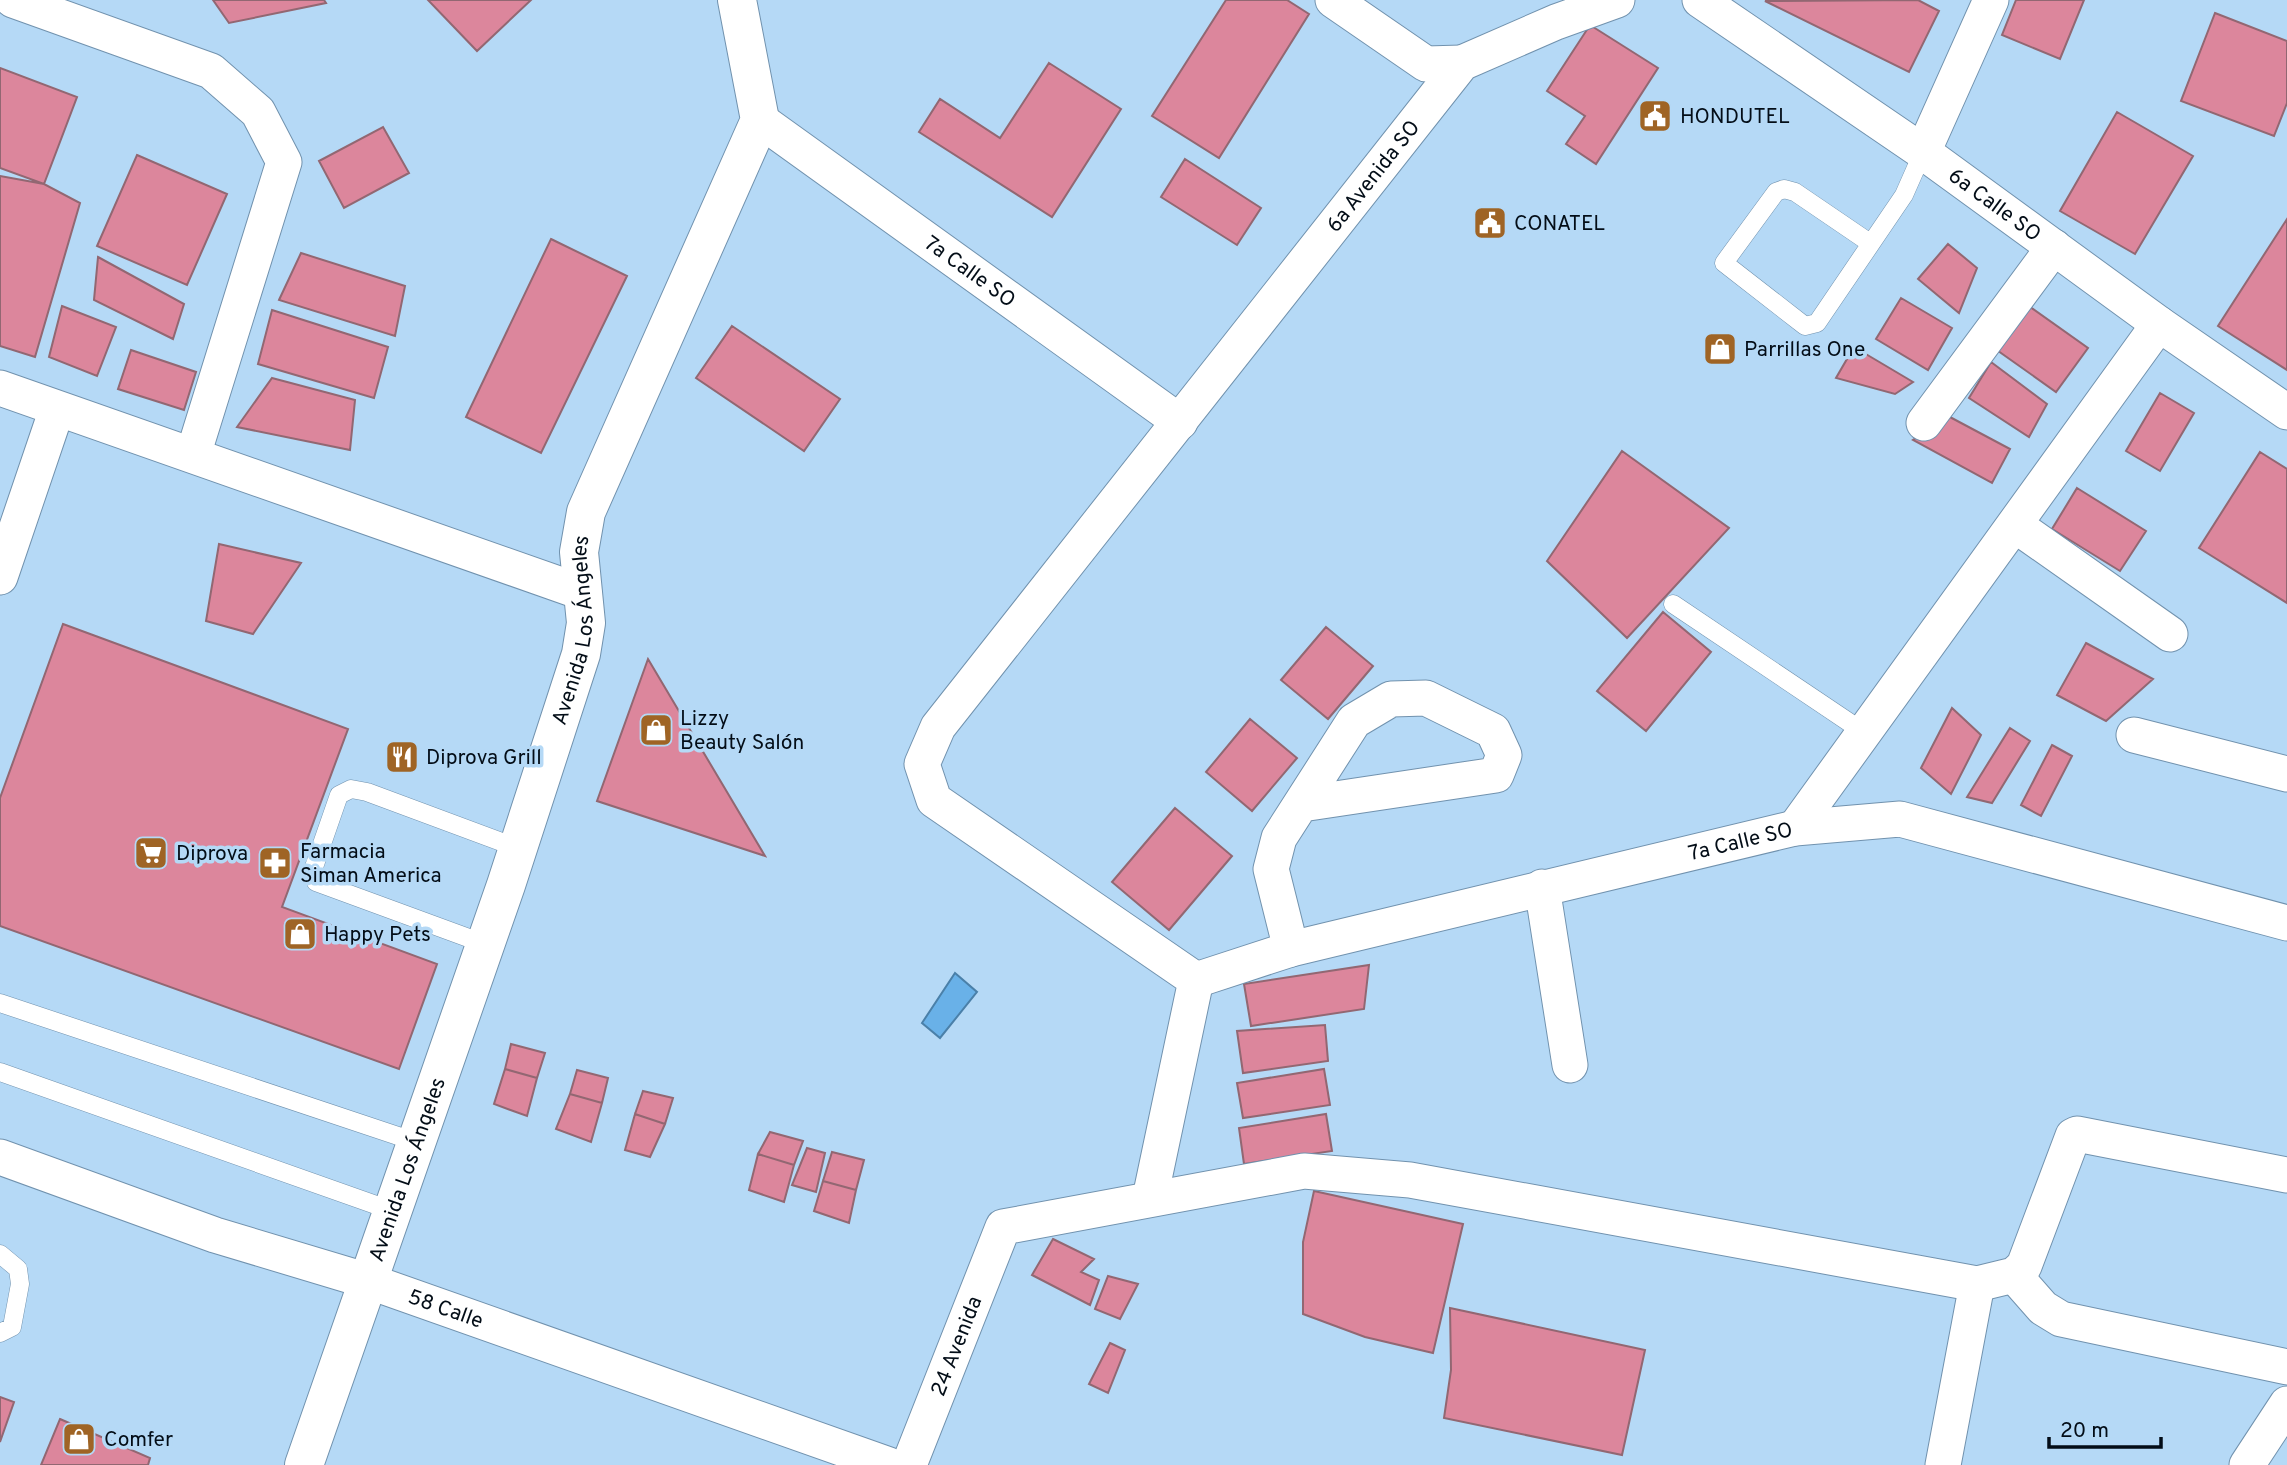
<svg xmlns="http://www.w3.org/2000/svg" width="2287" height="1465" font-family="Overpass,sans-serif">
<style>
.water{fill:#69b1e8;stroke:#4a80a9;stroke-width:2}
.building{fill:#dc869c;stroke:#926772;stroke-width:2}
.lines{fill:none;stroke-linecap:round;stroke-linejoin:round}
.service-casing{stroke:#7192ae;stroke-width:19}
.minor-casing{stroke:#7192ae;stroke-width:37}
.tertiary-casing{stroke:#7192ae;stroke-width:40}
.service{stroke:#fff;stroke-width:18}
.minor{stroke:#fff;stroke-width:35}
.tertiary{stroke:#fff;stroke-width:38}
.labels{text-anchor:middle;stroke-width:7;stroke-linejoin:round;paint-order:stroke}
.poi-label{font-size:21px;fill:#030d17;stroke:#b5d9f6;text-anchor:start}
.street-label{font-size:21px;fill:#030d17;stroke:#b5d9f6}
</style>
<rect width="100%" height="100%" fill="#b5d9f6"/>
<path class="water" d="M955,973l22,19 -37,46 -18,-15z"/>
<path class="building" d="M213,0h111l2,3 -97,20z
M428,0h103l-54,51z
M1226,0h61l22,14 -90,144 -67,-42z
M1918,0l21,11 -30,61 -144,-71z
M2016,0h68l-24,59 -58,-24z
M2215,13l72,28v62l-13,33 -93,-35z
M1590,25l68,43 -62,96 -30,-20 19,-28 -38,-25z
M1049,63l72,46 -69,108 -133,-85 21,-33 60,39z
M0,68l77,29 -33,87 -44,-16z
M2117,112l76,44 -58,98 -75,-43z
M383,127l26,46 -65,35 -25,-47z
M137,155l90,39 -40,91 -90,-39z
M1185,159l76,49 -24,37 -76,-48z
M0,176l44,8 36,19 -45,154 -35,-11z
M2287,219v151l-69,-44z
M551,239l76,37 -86,177 -75,-36z
M1948,244l29,24 -18,45 -41,-34z
M301,253l104,33 -10,50 -116,-36z
M98,257l86,47 -11,35 -79,-39z
M1901,298l51,30 -24,42 -52,-31z
M2026,304l62,44 -32,44 -62,-44z
M62,306l54,21 -19,49 -48,-19z
M272,310l116,37 -14,51 -116,-34z
M732,326l108,73 -36,52 -108,-73z
M1854,347l59,35 -18,12 -59,-16z
M131,350l65,22 -12,38 -66,-21z
M1991,362l56,42 -18,33 -60,-39z
M272,378l83,22 -5,50 -113,-23z
M2160,393l34,20 -34,58 -34,-20z
M1948,416l62,33 -18,34 -79,-43z
M1622,451l107,77 -102,110 -80,-77z
M2260,452l27,17v134l-88,-55z
M2077,488l69,43 -26,40 -68,-42z
M219,544l82,19 -48,71 -47,-13z
M1663,612l48,40 -65,79 -49,-40z
M63,624l285,105 -66,178 155,57 -38,105 -399,-143v-128z
M1326,627l47,39 -45,53 -47,-39z
M2086,643l67,36 -47,42 -49,-26z
M648,659l117,197 -168,-55z
M1952,708l29,27 -30,59 -30,-26z
M1250,719l47,39 -45,53 -46,-39z
M2010,728l20,13 -38,62 -25,-6z
M2052,745l20,11 -31,60 -20,-11z
M1175,808l57,48 -63,74 -57,-48z
M1369,965l-5,44 -113,17 -7,-42z
M1325,1025l3,36 -85,12 -6,-42z
M511,1044l34,9 -8,25 -32,-9z
M505,1069l32,9 -10,38 -33,-12z
M1324,1069l6,36 -87,13 -6,-35z
M577,1070l31,8 -6,25 -32,-9z
M643,1091l30,7 -8,26 -30,-10z
M570,1094l32,9 -11,39 -35,-13z
M635,1114l30,10 -15,33 -25,-7z
M1326,1114l6,37 -88,13 -5,-36z
M770,1132l33,9 -9,24 -36,-11z
M807,1148l18,5 -9,39 -24,-7z
M832,1152l32,8 -8,30 -33,-9z
M758,1154l36,11 -10,37 -35,-12z
M823,1181l33,9 -7,33 -35,-12z
M1314,1191l149,33 -30,129 -68,-16 -62,-23v-72z
M1053,1239l41,20 -13,13 18,8 -9,25 -58,-30z
M1108,1276l30,8 -18,35 -25,-10z
M1450,1308l195,42 -23,105 -178,-37 7,-48z
M1110,1343l15,7 -17,43 -19,-9z
M0,1397l14,5 -14,40z
M60,1419l90,39 -2,7h-107z"/>
<g class="lines">
<defs>
<path id="service" d="M1870,243l-75,-51 -11,-3 -8,3 -52,71 81,63 12,-3 87,-128 19,-43
M1673,604l192,129
M485,944l-169,-62 -2,-15 25,-72 12,-6 16,3 151,56
M0,1003l416,139
M0,1072l393,139
M0,1254l18,15 2,15 -8,43 -12,6"/>
<g id="minor">
<path d="M13,0l198,71 47,41 26,50 -91,293"/>
<path d="M1333,0l93,64 36,-1"/>
<path id="s1" d="M1700,0l223,152 236,172 128,88"/>
<path id="s2" d="M760,120l420,302"/>
<path d="M1923,152l68,-152"/>
<path d="M0,388l584,205"/>
<path d="M1924,423l130,-176"/>
<path d="M2015,525l155,109"/>
<path d="M0,577l57,-168"/>
<path d="M2134,735l153,39"/>
<path d="M1795,828l364,-504"/>
<path d="M1542,887l28,178"/>
<path d="M1291,949l-20,-80 8,-31 75,-117 37,-22 35,-1 67,33 11,24 -8,20 -194,29"/>
<path id="s3" d="M1196,980l95,-31 504,-121 105,-9 387,104"/>
<path id="s4" d="M0,1157l215,78 153,46 521,184"/>
<path id="s5" d="M1150,1198l46,-218 -262,-180 -12,-36 16,-37 524,-664 94,-41 61,-22"/>
<path d="M2014,1275l29,33 18,11 226,48"/>
<path id="s6" d="M909,1465l94,-238 301,-56 106,9 567,104 37,-9 10,-9 49,-130 4,-2 210,41"/>
<path d="M1943,1465l34,-181"/>
<path d="M2247,1465l40,-61"/>
</g>
<g id="tertiary">
<path id="s7" d="M304,1465l202,-580 75,-231 5,-31 -7,-71 7,-40 174,-392 -23,-120"/>
</g>
</defs>
<use href="#service" class="service-casing"/>
<use href="#minor" class="minor-casing"/>
<use href="#tertiary" class="tertiary-casing"/>
<use href="#service" class="service"/>
<use href="#minor" class="minor"/>
<use href="#tertiary" class="tertiary"/>
</g>
<defs>
<symbol id="civic-square" viewBox="-11 -11 22 22"><rect x="-9" y="-9" width="18" height="18" rx="4" fill="#9f6425" stroke="#b5d9f6"/><path d="M-.6-6.5H3V-4.5H.6V-3L4-1V1h2V6H-6V1h2V-1L-.6-3ZM-1.2 2.5V6h2.4V2.5Z" fill="#fff"/></symbol>
<symbol id="shop-square" viewBox="-11 -11 22 22"><rect x="-9" y="-9" width="18" height="18" rx="4" fill="#9f6425" stroke="#b5d9f6"/><path d="M-5-2.5h2.3a2.7 3.5 0 0 1 5.4 0H5L5.5 6h-11ZM-1.5-2.5h3a1.5 2.3 0 0 0-3 0Z" fill="#fff"/></symbol>
<symbol id="restaurant-square" viewBox="-11 -11 22 22"><rect x="-9" y="-9" width="18" height="18" rx="4" fill="#9f6425" stroke="#b5d9f6"/><path d="M-5-6h1v4h1v-4h1v4h1v-4h1v5L-1.5 .5V6h-2V.5L-5-1ZM5-6V6H3V1.5H1.5Q1.5-4 5-6Z" fill="#fff"/></symbol>
<symbol id="supermarket-square" viewBox="-11 -11 22 22"><rect x="-9" y="-9" width="18" height="18" rx="4" fill="#9f6425" stroke="#b5d9f6"/><path d="M-6-5.5h2.5l.6 2H6L4.5 2H-2.5L-4.4-4H-6ZM-1.5 3.2a1.3 1.3 0 1 0 .1 0ZM3 3.2a1.3 1.3 0 1 0 .1 0Z" fill="#fff"/></symbol>
<symbol id="pharmacy-square" viewBox="-11 -11 22 22"><rect x="-9" y="-9" width="18" height="18" rx="4" fill="#9f6425" stroke="#b5d9f6"/><path d="M-2-6h4v4h4v4h-4v4h-4v-4h-4v-4h4Z" fill="#fff"/></symbol>
</defs>
<g fill-rule="evenodd">
<use href="#civic-square" x="1636" y="97" width="38" height="38"/>
<use href="#civic-square" x="1471" y="204" width="38" height="38"/>
<use href="#shop-square" x="1701" y="330" width="38" height="38"/>
<use href="#shop-square" x="637" y="711" width="38" height="38"/>
<use href="#restaurant-square" x="383" y="738" width="38" height="38"/>
<use href="#supermarket-square" x="132" y="834" width="38" height="38"/>
<use href="#pharmacy-square" x="256" y="844" width="38" height="38"/>
<use href="#shop-square" x="281" y="915" width="38" height="38"/>
<use href="#shop-square" x="60" y="1420" width="38" height="38"/>
</g>
<g class="labels">
<g class="poi-label">
<text x="1680" y="123">HONDUTEL</text>
<text x="1514" y="230">CONATEL</text>
<text x="1744" y="356">Parrillas One</text>
<text x="680" y="725">Lizzy<tspan x="680" dy="24">Beauty Salón</tspan></text>
<text x="426" y="764">Diprova Grill</text>
<text x="300" y="858">Farmacia<tspan x="300" dy="24">Siman America</tspan></text>
<text x="176" y="860">Diprova</text>
<text x="324" y="941">Happy Pets</text>
<text x="104" y="1446">Comfer</text>
</g>
<g class="street-label">
<text dy="7" stroke="none"><textPath href="#s5" startOffset="1321">6a Avenida SO</textPath></text>
<text dy="7" stroke="none"><textPath href="#s1" startOffset="359">6a Calle SO</textPath></text>
<text dy="7" stroke="none"><textPath href="#s2" startOffset="259">7a Calle SO</textPath></text>
<text dy="7" stroke="none"><textPath href="#s7" startOffset="880">Avenida Los Ángeles</textPath></text>
<text dy="7" stroke="none"><textPath href="#s3" startOffset="562">7a Calle SO</textPath></text>
<text dy="7" stroke="none"><textPath href="#s7" startOffset="313">Avenida Los Ángeles</textPath></text>
<text dy="7" stroke="none"><textPath href="#s4" startOffset="471">58 Calle</textPath></text>
<text dy="7" stroke="none"><textPath href="#s6" startOffset="128">24 Avenida</textPath></text>
</g>
</g>
<path d="M2049 1437v10h112v-10" fill="none" stroke="#030d17" stroke-width="3.5"/>
<text x="2060" y="1437" font-size="21" fill="#030d17" stroke="#b5d9f6" stroke-width="5" paint-order="stroke">20 m</text>
</svg>
